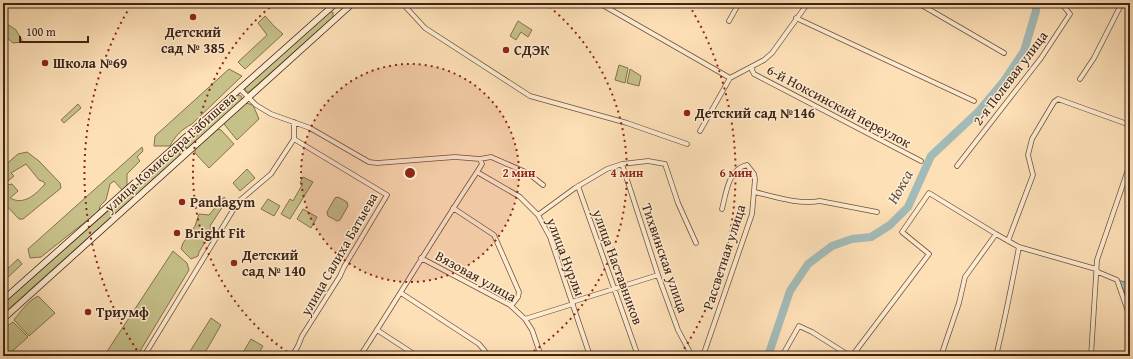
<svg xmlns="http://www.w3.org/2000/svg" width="1133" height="359" font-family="'Gentium Book Plus',serif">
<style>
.green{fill:#c6c089;stroke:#827250}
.water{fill:#a3bbb8;stroke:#7a7f77}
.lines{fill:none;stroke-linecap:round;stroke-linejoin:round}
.river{stroke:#a3bbb8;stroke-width:8}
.street-casing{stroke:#6d533e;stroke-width:5.5}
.secondary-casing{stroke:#3d2416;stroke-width:7}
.street{stroke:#feebd0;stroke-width:4}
.secondary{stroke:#feebd0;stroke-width:5.5}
.ring{fill:none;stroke:#8f2418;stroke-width:2;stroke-dasharray:2 4}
.poi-dot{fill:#8f2418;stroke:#feebd0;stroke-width:1.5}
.labels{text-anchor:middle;stroke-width:3;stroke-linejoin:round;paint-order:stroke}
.poi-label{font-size:14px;font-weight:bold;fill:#3d2416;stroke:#feebd0;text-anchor:start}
.street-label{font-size:14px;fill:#3d2416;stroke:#feebd0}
.water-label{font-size:15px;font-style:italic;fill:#5c5147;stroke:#feebd0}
.centre{fill:#8f2418;stroke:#feebd0;stroke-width:2}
.ring-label{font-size:12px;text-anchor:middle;font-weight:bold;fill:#8f2418;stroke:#feebd0;stroke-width:3;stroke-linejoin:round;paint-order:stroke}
</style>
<rect width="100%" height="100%" fill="#fee0b7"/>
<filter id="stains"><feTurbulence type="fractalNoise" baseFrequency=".005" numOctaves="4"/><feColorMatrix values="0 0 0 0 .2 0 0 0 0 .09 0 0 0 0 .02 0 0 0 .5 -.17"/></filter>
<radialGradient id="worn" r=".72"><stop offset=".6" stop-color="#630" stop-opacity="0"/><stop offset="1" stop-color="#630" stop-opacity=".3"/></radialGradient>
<path class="green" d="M330,12h3v5l-84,75h-3l-1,-4z
M265,16l9,10 9,8 -38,35 -7,-7 29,-27 -9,-12z
M518,21l14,9 -4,7 -7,-5 -5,8 -6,-4z
M7,24l9,6 6,10v2l-9,1c-6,-5 -10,-8 -10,-17z
M619,65l9,3 -3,15 -10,-3z
M229,69l13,7 -50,48c-10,5 -17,12 -22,22h-16l1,-10z
M630,69l11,7 -2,10 -12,-3z
M236,95h3l2,1 1,2 -1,3 -52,46 -2,1 -2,-1 -1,-4z
M246,103l7,2 6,14 -22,21 -13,-16 1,-2z
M78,104l3,4 -17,15 -3,-3z
M218,129l3,1 13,14 -25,24 -14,-15v-4z
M142,147l1,4 -6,6 3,4 -13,13v11l-5,5 -8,-9 -4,3 -4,16 -6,6 -1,5 -58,46 -11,1 -2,-9z
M177,150l3,2 -1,4 -176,158v-10z
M27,152l12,9 21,22 1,5 -38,31h-4l-16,-17v-13l4,-4 5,-1 6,7 -8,7c14,8 26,-4 35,-14l-1,-2 -5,-2 -13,-16 -15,9 3,3 -11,9v-18l15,-13z
M247,169l8,9 -15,13 -7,-8z
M303,177l10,5 -23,37 -9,-5 9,-15 3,2 9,-16 -2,-2z
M224,197l3,3 -17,26 2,5 -13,21 -1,4 -7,3 -10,-10 2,-6 12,-17 4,-12 10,1z
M338,197l9,5 1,4 -8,14 -3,1 -9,-5 -1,-4 8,-14z
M268,199l12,7 -6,10 -13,-7z
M303,209l14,8 -6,11 -14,-9z
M173,251l14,12 2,7 -52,86h-33z
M18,259l4,5 -19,18v-9z
M38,296l17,17 -26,23 -15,-16c7,-9 14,-19 24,-24z
M211,318l10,7 -18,31h-16z
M13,322l15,15 -21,19h-4v-27z
M251,339l12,7 -4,7 -3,-2 -3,5h-12z"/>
<path class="water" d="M1117,280l13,3v30l-6,-23z"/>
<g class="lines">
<path class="river" d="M768,356l22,-65 18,-27 24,-18 20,-7 19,-2 19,-12 18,-18 23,-51 47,-44 26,-31 20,-30 12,-40v-8"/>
<defs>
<path id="street" d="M402,3l23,25 105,68 97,27 60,21
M599,3l131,75
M918,3l86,50
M796,18l178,83
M729,21l10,-18
M753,66l-1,4 2,4 167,87
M1080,79l14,-21 28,-55
M240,89l16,16 15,9 39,14 59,34 8,1 78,-6 25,2 11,-2 37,16 15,12
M700,131l30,-53 34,-18 8,-7 36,-50
M622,164l36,111 20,55 14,26
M957,166l84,-108 29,-44 -9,-11
M477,172l43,25 18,18 12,22 40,119
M578,186l60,170
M755,192c20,5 45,13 65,9l57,11
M453,208l41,27 25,57 -1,5 -7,9
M538,215l37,-27 32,-19 15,-5 26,-3 17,3 13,39 18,40
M1008,241l25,-66 -5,-20 4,-16 22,-37 4,-3 72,26
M421,258l89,47 15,14 7,11 9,26
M401,293l78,51 10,12
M572,302l86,-27
M525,319l48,-15
M377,330l40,26
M144,356l94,-154 33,-28 23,-35v-17
M292,356l6,-10 4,-10 38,-60 4,-9 43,-72 -93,-56
M360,356c40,-61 77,-124 117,-184l5,-8 -2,-5
M696,356l8,-3 48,-139 3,-35 -1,-5 -7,-9c-19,4 -21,29 -25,44
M782,356l17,-30 13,6 38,24
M852,356l77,-102 -27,-22 27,-39 67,41 23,13 77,22 2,3 19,8 13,37
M941,356l18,-53 6,-26 31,-43
M996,356c9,-36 16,-73 23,-109
M1091,356l6,-96 33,-96"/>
<path id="secondary" d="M178,144l8,9
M3,300l333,-297
M3,319l350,-316"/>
</defs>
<use href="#street" class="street-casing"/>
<use href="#secondary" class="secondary-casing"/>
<use href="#street" class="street"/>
<use href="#secondary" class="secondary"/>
</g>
<circle cx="410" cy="173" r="109" fill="#8f2418" fill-opacity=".12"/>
<g class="ring">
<circle cx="410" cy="173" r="109"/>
<path d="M292 355A217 217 0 0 1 275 3M545 3A217 217 0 0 1 528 355"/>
<path d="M140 355A326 326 0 0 1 131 5M689 5A326 326 0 0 1 680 355"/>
</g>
<g class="poi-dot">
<circle cx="193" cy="17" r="4"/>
<circle cx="506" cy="50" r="4"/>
<circle cx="45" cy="63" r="4"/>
<circle cx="687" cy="113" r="4"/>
<circle cx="182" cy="202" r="4"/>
<circle cx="177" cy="233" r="4"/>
<circle cx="234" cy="263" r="4"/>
<circle cx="88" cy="312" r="4"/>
</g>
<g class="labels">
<g class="poi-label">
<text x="193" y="37" text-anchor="middle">Детский<tspan x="193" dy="16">сад № 385</tspan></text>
<text x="514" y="55">СДЭК</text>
<text x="53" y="68">Школа №69</text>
<text x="695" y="118">Детский сад №146</text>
<text x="190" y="207">Pandagym</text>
<text x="185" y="238">Bright Fit</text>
<text x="242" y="260">Детский<tspan x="242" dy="16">сад № 140</tspan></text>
<text x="96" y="317">Триумф</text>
</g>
<g class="street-label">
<text transform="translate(1010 78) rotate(-53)" y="5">2-я Полевая улица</text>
<text transform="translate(839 106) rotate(28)" y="5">6-й Ноксинский переулок</text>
<text transform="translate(170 152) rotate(-42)" y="5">улица Комиссара Габишева</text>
<text transform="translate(339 254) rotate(-60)" y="5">улица Салиха Батыева</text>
<text transform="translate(566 257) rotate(69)" y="5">улица Нурлы</text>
<text transform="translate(724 257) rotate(-72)" y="5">Рассветная улица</text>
<text transform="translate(665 258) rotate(71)" y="5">Тихвинская улица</text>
<text transform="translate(618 267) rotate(70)" y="5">улица Наставников</text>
<text transform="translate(476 276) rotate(29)" y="5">Вязовая улица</text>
</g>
<g class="water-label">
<text transform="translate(900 187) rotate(-61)" y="5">Нокса</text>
</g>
</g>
<circle cx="410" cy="173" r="6" class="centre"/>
<g class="ring-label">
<text x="519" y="177">2 мин</text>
<text x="627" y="177">4 мин</text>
<text x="736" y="177">6 мин</text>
</g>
<rect width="1133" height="359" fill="none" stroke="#fee0b7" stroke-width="16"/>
<rect x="4" y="4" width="1125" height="351" fill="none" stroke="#3d2416" stroke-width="2"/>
<rect x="8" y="8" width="1117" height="343" fill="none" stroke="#3d2416"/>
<path d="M20 36v6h68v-6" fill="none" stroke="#3d2416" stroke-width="2"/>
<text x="26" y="36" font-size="12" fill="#3d2416" stroke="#feebd0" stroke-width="3" paint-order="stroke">100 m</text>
<rect width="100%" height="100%" filter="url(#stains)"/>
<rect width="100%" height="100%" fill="url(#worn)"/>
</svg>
